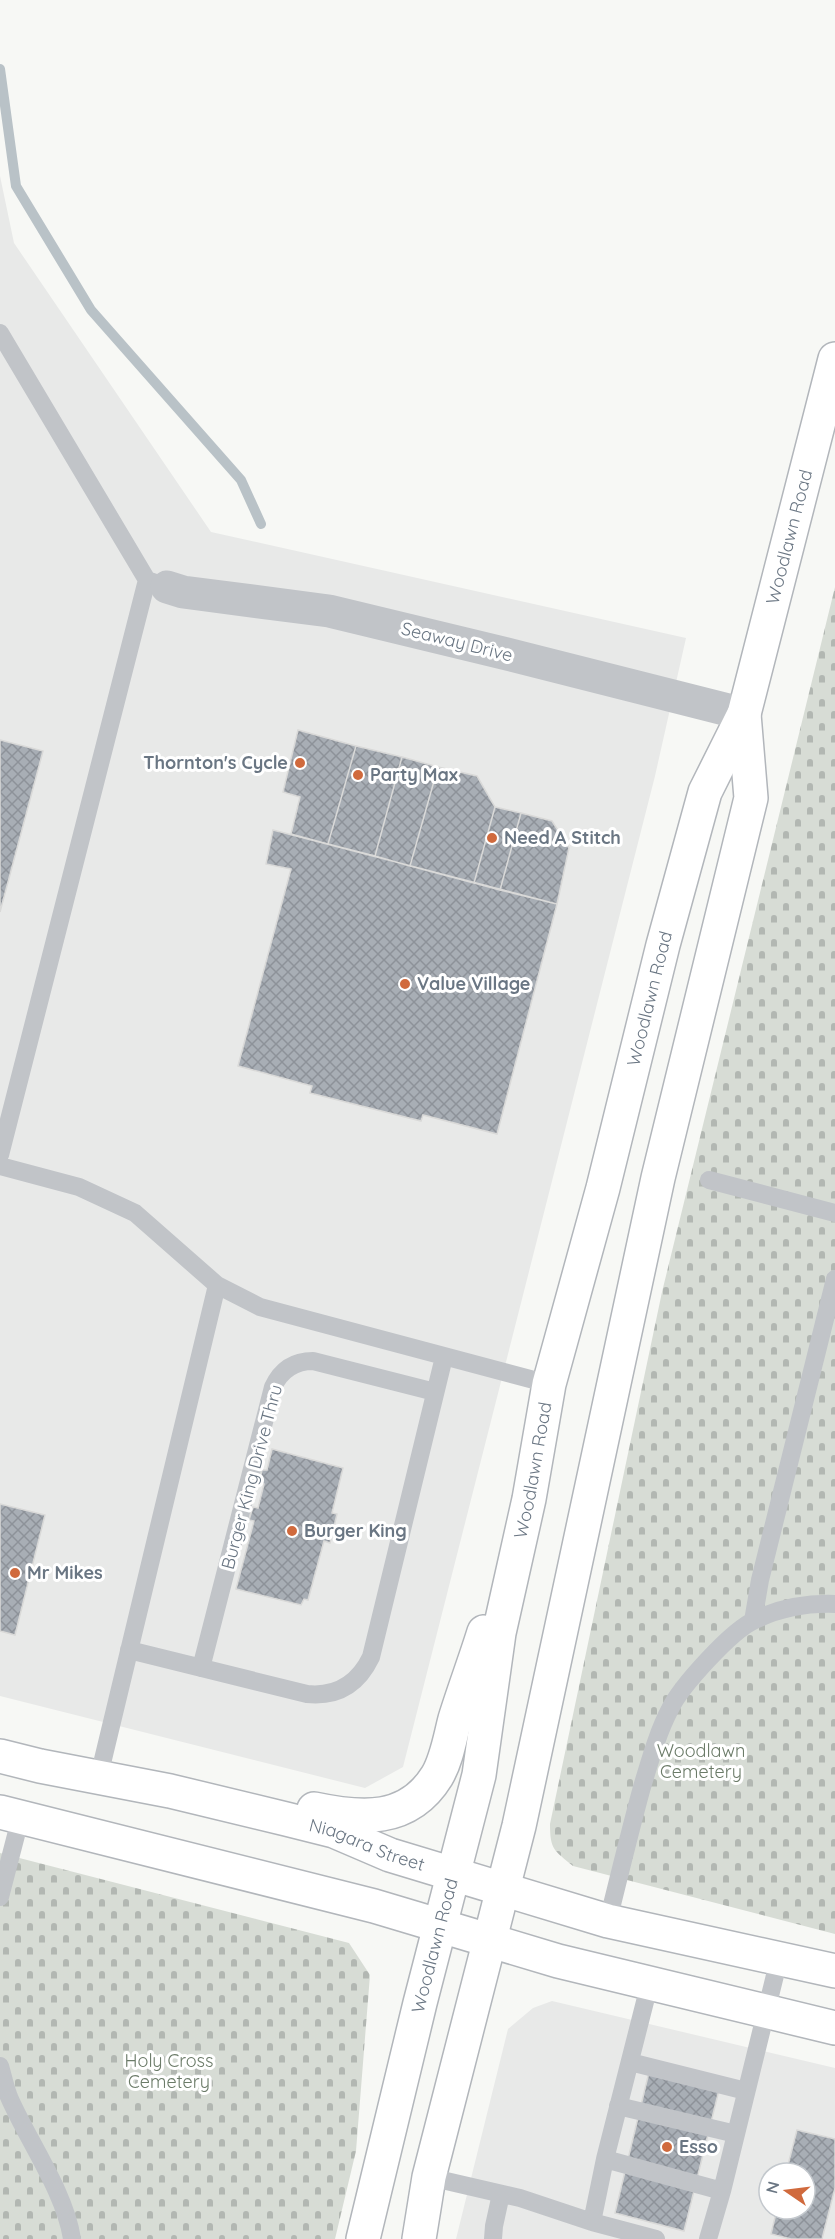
<svg xmlns="http://www.w3.org/2000/svg" width="835" height="2239" font-family="Quicksand,sans-serif">
<style>
.built{fill:#e8e9e8;fill-rule:evenodd}
.cemetery{fill:url(#cemetery-stones)}
.lines{fill:none;stroke-linecap:round;stroke-linejoin:round}
.stream{stroke:#b9c2c7;stroke-width:10}
.building{fill:url(#building-cross-hatch);stroke:#d9d9d8;stroke-width:1.5}
.secondary-casing{stroke:#b2b6bb;stroke-width:36}
.lane{stroke:#c1c4c8;stroke-width:18}
.street{stroke:#c1c4c8;stroke-width:33}
.secondary{stroke:#fff;stroke-width:33}
.poi-dot{fill:#d06a3d;stroke:#fff;stroke-width:2}
.labels{text-anchor:middle;stroke-width:6;stroke-linejoin:round;paint-order:stroke}
.street-label{font-size:18px;fill:#6a7683;stroke:#fff}
.poi-label{font-size:18px;font-weight:bold;fill:#6a7683;stroke:#fff;text-anchor:start}
.park-label{font-size:18px;fill:#6b7b68;stroke:#fff}
</style>
<defs>
<pattern id="cemetery-stones" width="16" height="16" patternUnits="userSpaceOnUse" patternTransform="scale(1.5)"><rect width="16" height="16" fill="#d7dcd5"/><path d="M2 7V4a2 2 0 0 1 4 0v3zM10 15v-3a2 2 0 0 1 4 0v3z" fill="#b2b7b2"/></pattern>
<pattern id="building-cross-hatch" width="8" height="8" patternUnits="userSpaceOnUse" patternTransform="scale(1.5)"><rect width="8" height="8" fill="#a8aeb5"/><path d="M0 0l8 8M0 8l8-8" fill="none" stroke="#8d9299"/></pattern>
</defs>
<rect width="100%" height="100%" fill="#f7f8f5"/>
<path class="built" d="M0,176l14,67 197,289 475,106 -31,138 -252,991 -38,21 -365,-92z
M552,2001l283,67v171h-379l52,-210 25,-21zM769,2173h36v36h-36z"/>
<path class="cemetery" d="M835,587v1347l-262,-68c-19,-16 -23,-16 -23,-42l112,-532z
M0,1853l349,90 21,32 -14,176 -21,88h-335z"/>
<g class="lines">
<path class="stream" d="M0,69l16,117 75,124 150,170 20,44"/>
</g>
<path class="building" d="M298,730l58,16 -28,98 -37,-10 9,-37 -17,-5z
M0,740l43,11 -43,161z
M356,746l46,11 -27,99 -47,-12z
M402,757l36,10 -28,99 -35,-10z
M438,767l39,9 18,31 -21,76 -64,-17z
M495,807l26,6 -21,77 -26,-7z
M521,813l31,8 17,27 -12,56 -57,-14z
M273,830l284,74 -60,230 -74,-19 -2,6 -111,-28 2,-7 -74,-20 53,-197 -25,-5z
M272,1449l71,19 -11,45 5,1 -7,29 -6,-2 -16,59 -4,-1 -3,6 -65,-16 18,-68 -5,-1 4,-13 5,1 6,-24 -5,-1 3,-13h5z
M0,1504l45,11 -30,120 -15,-4z
M650,2068l70,18 -36,145 -69,-18z
M797,2130l38,9v49l-13,51h-31l-20,-5 6,-25h28v-36h-22l5,-8z"/>
<g class="lines">
<defs>
<g id="secondary">
<path id="s1" d="M0,1756l40,10 130,25 116,28 48,12 56,24 218,66 227,50"/>
<path d="M314,1809c47,10 94,14 123,-33 10,-17 13,-38 18,-57 9,-29 20,-58 29,-87"/>
<path d="M0,1812l374,94 184,55 277,67"/>
<path id="s2" d="M363,2239l57,-236 59,-228 20,-142 30,-134 20,-115 54,-196 60,-243 42,-153 39,-78 91,-355"/>
<path d="M419,2239l10,-62 90,-351 139,-648 93,-380 -7,-84"/>
</g>
</defs>
<use href="#secondary" class="secondary-casing"/>
<path class="lane" d="M0,333l147,247
M0,1155l147,-575 20,7
M0,1166l79,21 56,26 82,72 43,22 289,77
M709,1180l126,33
M753,1621l7,-41 75,-301
M129,1650l178,44c30,3 51,-10 64,-37l73,-300
M201,1668l72,-281c8,-17 21,-26 40,-26l122,31
M99,1776l118,-491
M0,1897l21,-81
M608,1921c11,-45 22,-90 34,-134 8,-26 15,-53 28,-78 11,-23 62,-79 85,-89 25,-12 52,-17 80,-16
M650,1982l-45,177 -13,63 64,17
M630,2062l116,29
M0,2066c3,10 5,21 9,31 19,44 56,95 63,142
M618,2106l118,28
M605,2159l117,32
M429,2177l91,21 72,24
M493,2239l1,-13 7,-32
M708,2239l14,-48 57,-232"/>
<path class="street" d="M167,587l16,5 146,19 182,44 233,59"/>
<use href="#secondary" class="secondary"/>
</g>
<g class="poi-dot">
<circle cx="300" cy="763" r="6"/>
<circle cx="358" cy="775" r="6"/>
<circle cx="492" cy="838" r="6"/>
<circle cx="405" cy="984" r="6"/>
<circle cx="292" cy="1531" r="6"/>
<circle cx="15" cy="1573" r="6"/>
<circle cx="667" cy="2147" r="6"/>
</g>
<g class="labels">
<g class="street-label">
<text dy="6" stroke="none"><textPath href="#s2" startOffset="1758">Woodlawn Road</textPath></text>
<text transform="translate(457 642) rotate(14)" y="6">Seaway Drive</text>
<text dy="6" stroke="none"><textPath href="#s2" startOffset="1274">Woodlawn Road</textPath></text>
<text dy="6" stroke="none"><textPath href="#s2" startOffset="788">Woodlawn Road</textPath></text>
<text transform="translate(252 1477) rotate(-75)" y="6">Burger King Drive Thru</text>
<text dy="6" stroke="none"><textPath href="#s1" startOffset="378">Niagara Street</textPath></text>
<text dy="6" stroke="none"><textPath href="#s2" startOffset="302">Woodlawn Road</textPath></text>
</g>
<g class="poi-label">
<text x="288" y="769" text-anchor="end">Thornton's Cycle</text>
<text x="370" y="781">Party Max</text>
<text x="504" y="844">Need A Stitch</text>
<text x="417" y="990">Value Village</text>
<text x="304" y="1537">Burger King</text>
<text x="27" y="1579">Mr Mikes</text>
<text x="679" y="2153">Esso</text>
</g>
<g class="park-label">
<text x="701" y="1757">Woodlawn<tspan x="701" dy="21">Cemetery</tspan></text>
<text x="169" y="2067">Holy Cross<tspan x="169" dy="21">Cemetery</tspan></text>
</g>
</g>
<g transform="translate(787 2191) rotate(284)"><circle r="28" fill="#ffffff" stroke="#c3c8cd" stroke-width="1.5"/>
<path d="M0-4.5L10 22L0 15L-10 22Z" fill="#d06a3d"/>
<text y="-9" font-size="16" font-weight="bold" text-anchor="middle" fill="#6a7683">N</text>
</g>
</svg>
